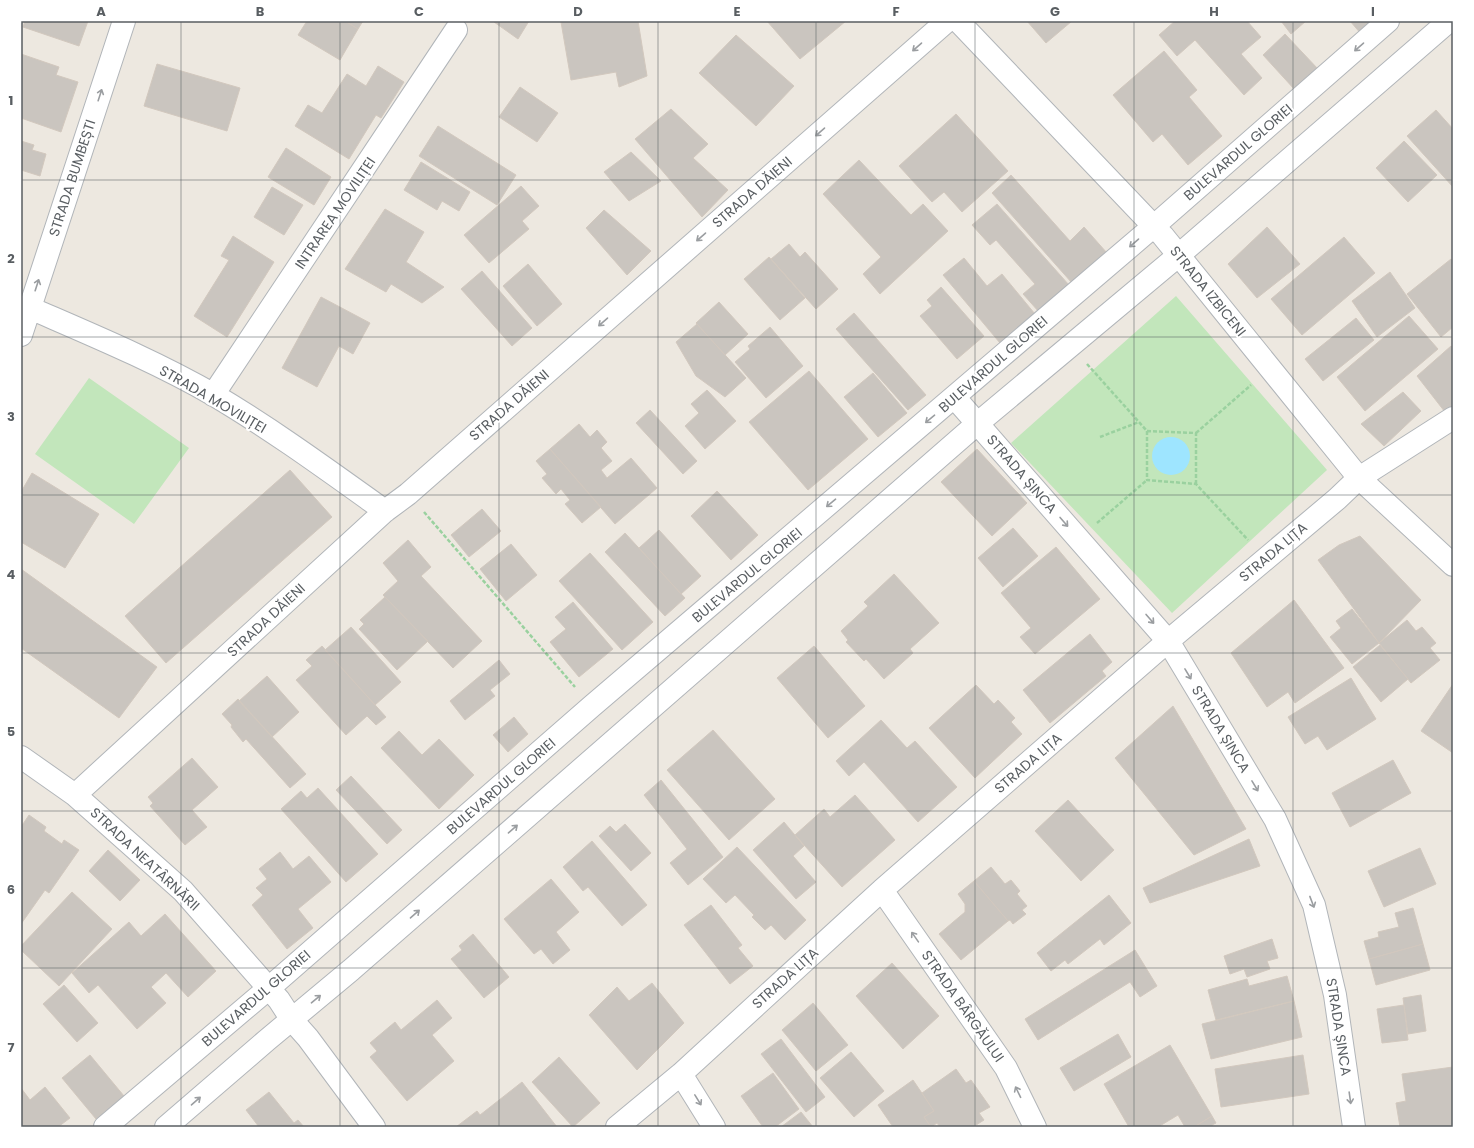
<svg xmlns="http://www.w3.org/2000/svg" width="1474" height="1148" font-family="Poppins,sans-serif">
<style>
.green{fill:#c2e6bb}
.water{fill:#9ee5ff}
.building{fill:#cac5bf;stroke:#d2c8be}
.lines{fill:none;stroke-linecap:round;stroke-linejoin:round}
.minor-casing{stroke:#b1b5b9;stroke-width:24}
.tertiary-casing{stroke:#b1b5b9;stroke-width:24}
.path{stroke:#9ad19f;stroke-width:2.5;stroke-dasharray:4 2;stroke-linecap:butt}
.minor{stroke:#fff;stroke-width:22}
.tertiary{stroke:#fff;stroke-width:22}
.oneway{stroke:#9b9ea1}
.grid{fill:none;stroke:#595e62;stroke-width:1;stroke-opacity:0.55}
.labels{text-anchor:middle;stroke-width:4;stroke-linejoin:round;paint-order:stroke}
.street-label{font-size:14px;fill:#595e62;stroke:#fff}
.neatline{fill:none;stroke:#595e62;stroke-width:1.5}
.grid-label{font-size:13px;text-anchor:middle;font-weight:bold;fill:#595e62}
</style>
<rect width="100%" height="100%" fill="#ede8e0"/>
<path class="green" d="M1176,296l151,174 -155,143 -161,-170z
M89,378l100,70 -55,76 -99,-70z"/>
<path class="water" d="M1152 456a19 19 0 1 1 38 0a19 19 0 1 1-38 0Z"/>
<path class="building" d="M25,21h63l-9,25 -56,-19z
M307,21h38l13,8 -18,31 -42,-25z
M345,21h18l-5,8z
M494,21h35l-11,18 -24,-17z
M566,21h72l9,55 -28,11 -3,-15 -45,8 -10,-58z
M767,21h79l-46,38z
M1027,21h45l-26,22z
M1175,21h72l14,16 -20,17 21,24 -18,17 -49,-55 -18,16 -18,-21z
M1281,21h25l-15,13z
M1350,21h29l-17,14z
M1285,34l33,35 -23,21 -32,-35z
M736,35l58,51 -38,40 -57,-53z
M1164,51l33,39 -8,7 33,39 -34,29 -26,-31 -9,8 -40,-47z
M21,54l38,13 -3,8 22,7 -17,50 -40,-14z
M157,64l83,24 -13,43 -83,-25z
M378,66l26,16 -23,36 -5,-3 -27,44 -54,-33 13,-21 14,8 25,-39 19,12z
M520,87l38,26 -21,29 -38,-25z
M671,109l37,35 -15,14 35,32 -26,27 -67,-78z
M1436,110l17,19v58l-46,-51z
M956,114l52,57 -46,41 -18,-20 -12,10 -33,-36z
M438,126l78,49 -19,30 -78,-49z
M21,141l13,4 -2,5 14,4 -6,22 -19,-6z
M1404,141l33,34 -29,27 -32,-34z
M286,148l45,29 -17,28 -46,-28z
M631,152l30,29 -32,20 -25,-29z
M859,160l52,55 12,-11 25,27 -68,63 -17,-20 18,-17 -58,-63z
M421,162l49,30 -11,19 -17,-10 -5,9 -33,-20z
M1011,175l59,66 14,-14 23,26 -35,30 -80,-90z
M521,186l18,20 -17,15 7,8 -40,34 -25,-28z
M272,187l31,18 -19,30 -30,-18z
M997,204l72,81 -30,27 -16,-18 12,-10 -39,-44 -6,5 -18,-20z
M385,209l39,23 -18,30 38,25 -22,16 -31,-19 -5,8 -41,-23z
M604,210l47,41 -24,24 -41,-47z
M1267,227l33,37 -43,34 -29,-34z
M233,236l41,26 -47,75 -33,-21 35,-56 -8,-4z
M1344,237l31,36 -73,62 -31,-36z
M789,244l11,13 5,-5 33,37 -22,20 -45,-50z
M769,257l36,41 -25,22 -36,-41z
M964,258l23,28 15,-12 33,40 -35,29 -57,-68z
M1451,259l2,2v66l-12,10 -34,-43z
M528,264l34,40 -25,22 -34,-40z
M482,271l50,57 -20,18 -51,-57z
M1390,272l25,36 -38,29 -25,-36z
M941,287l43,49 -27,23 -37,-43 12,-10 -5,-6z
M321,297l49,26 -17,31 -14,-8 -22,41 -35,-19z
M719,302l29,32 -23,21 -29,-32z
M854,313l72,82 -18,15 -72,-81z
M1409,316l29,33 -73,62 -28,-34z
M1356,318l18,22 -51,41 -18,-22z
M697,324l49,54 -21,19 -29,-21 -20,-34z
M770,327l33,39 -37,32 -31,-36 15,-13 -2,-3z
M1451,346l2,2v57l-8,7 -28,-36z
M809,371l59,68 -60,51 -59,-68z
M873,373l34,40 -29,24 -34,-40z
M707,390l29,31 -31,28 -20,-23 14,-13 -8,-9z
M1403,392l18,19 -37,35 -23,-22z
M650,410l47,51 -14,13 -47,-51z
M579,424l11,13 7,-7 10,12 -6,6 11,13 -11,9 6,8 24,-20 26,30 -42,36 -65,-75z
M550,449l51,58 -19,16 -17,-19 5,-4 -9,-11 -5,5 -14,-16 5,-4 -11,-13z
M977,449l50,54 -35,33 -51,-54z
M290,470l42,47 -166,146 -41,-47z
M32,473l67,41 -34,54 -44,-26v-50z
M717,491l41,44 -27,25 -40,-44z
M482,509l19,22 -32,26 -18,-22z
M1013,528l25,28 -35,31 -25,-29z
M659,530l42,46 -20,18 -42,-46z
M625,533l60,65 -20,18 -60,-64z
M1360,536l61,64 -42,43 -61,-83 21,-15z
M408,540l23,27 -10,9 61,65 -29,27 -70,-73 15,-14 -15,-18z
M511,544l26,31 -31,26 -26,-32z
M1056,547l44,52 -65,55 -15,-17 11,-9 -30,-35z
M590,553l63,69 -31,28 -63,-69z
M21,569l136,98 -38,51 -98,-70z
M894,574l45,49 -29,26 3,4 -29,26 -18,-20 -2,2 -18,-19 2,-2 -7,-9 27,-25 -4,-4z
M385,597l43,44 -31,29 -38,-41 5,-5 -4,-4z
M1294,600l50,68 -49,35 -7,-11 -21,15 -36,-54z
M573,602l40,47 -34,28 -29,-35 16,-13 -11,-12z
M1352,609l27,34 -27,21 -22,-27 11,-9 -5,-7z
M1407,620l9,11 6,-4 14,16 -6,5 10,12 -29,23 -32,-40z
M351,627l50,55 -26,23 -50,-55z
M1090,634l22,28 -10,9 4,5 -56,47 -27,-33z
M1380,645l28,34 -27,23 -28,-35z
M322,646l64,71 -10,8 -9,-9 -21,19 -50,-55 16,-14 -6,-6z
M814,646l51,60 -37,32 -51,-60z
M499,660l11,14 -20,16 5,6 -30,24 -15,-19z
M267,676l32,36 -27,25 -33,-36z
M1351,678l25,41 -49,31 -9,-14 -13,8 -17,-27z
M1453,684v69l-32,-22z
M976,685l18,19 4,-4 17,18 -4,4 11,12 -47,44 -46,-50z
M238,699l68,75 -16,14 -44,-49 -3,3 -12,-15 1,-2 -10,-11z
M1173,706l73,123 -52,26 -79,-97z
M514,717l14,17 -20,18 -15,-17z
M881,720l26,28 8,-7 42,46 -39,35 -54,-60 -15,14 -13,-15z
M713,730l62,69 -46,41 -62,-70z
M399,731l23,24 17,-16 35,36 -35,34 -58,-61z
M192,758l26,29 -26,23 15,17 -22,18 -35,-39 3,-3 -5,-6z
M1393,760l18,33 -61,34 -18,-34z
M351,776l51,54 -15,14 -51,-54z
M661,780l62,77 -35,28 -18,-22 17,-14 -43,-54z
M318,788l60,66 -32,28 -65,-73 20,-18 6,7z
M855,795l40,45 -53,47 -47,-52 29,-26 6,8z
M1068,800l46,50 -33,31 -46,-50z
M29,815l17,12 -2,4 18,13 2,-4 15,10 -30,43 -4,-3 -24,34v-97z
M784,822l20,24 -11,10 23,26 -20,17 -43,-49z
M625,824l26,29 -20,18 -32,-35 11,-10 6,6z
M1249,839l11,27 -110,37 -7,-15z
M592,841l55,64 -25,21 -34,-39 -5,4 -20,-24z
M737,847l69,73 -21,20 -14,-15 -6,5 -13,-13 2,-2 -19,-20 -9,8 -23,-24z
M1420,848l16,36 -52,23 -16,-36z
M108,850l32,30 -20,21 -31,-30z
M280,852l13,17 16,-13 22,26 -33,27 15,19 -26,21 -35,-44 11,-10 -7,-7 11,-9 -8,-10z
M991,867l14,17 6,-4 9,11 -3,3 10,12 -5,4 4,4 -13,10 -3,-4 -2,1 -34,-40z
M551,879l28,33 -23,20 14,18 -17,14 -12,-15 -7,5 -30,-35z
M974,881l34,40 -47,39 -22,-26 26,-22v-8l-7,-10z
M72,892l40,37 -53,57 -38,-36v-4z
M1109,895l22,28 -27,22 -4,-6 -32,25 -3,-4 -14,11 -14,-18z
M711,905l31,40 -4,3 15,18 -23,18 -46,-59z
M1413,908l10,36 -54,15 -5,-18 15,-4 -1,-5 21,-5 -4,-14z
M165,914l51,57 -28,26 -22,-24 -15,14 15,16 -29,26 -39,-44 -9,8 -17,-20 57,-51 12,14z
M473,934l36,43 -25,21 -33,-39 11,-9 -3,-4z
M1272,939l6,19 -11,3 3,8 -23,8 -3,-8 -14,5 -6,-18z
M1423,944l7,26 -54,15 -7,-26z
M1135,950l22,36 -17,11 -10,-15 -92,58 -13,-21z
M892,963l47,53 -36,33 -47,-53z
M1287,976l7,25 -78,19 -8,-30 39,-11 2,7z
M652,983l32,40 -47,47 -48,-55 28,-28 12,14z
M64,985l34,38 -21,19 -34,-38z
M1421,995l5,36 -18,3 -5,-36z
M437,1000l15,18 -20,17 22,26 -47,40 -37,-44 7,-6 -7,-8 25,-21 6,8z
M1294,1001l8,36 -91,22 -9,-35z
M813,1003l35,42 -32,26 -34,-41z
M1404,1005l4,35 -26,3 -5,-34z
M1118,1034l13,23 -57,34 -14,-23z
M781,1039l44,58 -19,15 -45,-58z
M1170,1045l42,71 -18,11h-9l-7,-12 -20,12h-29l-25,-43z
M851,1052l33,39 -30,26 -34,-39z
M90,1055l34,41 -28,23 -34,-41z
M1303,1055l6,39 -88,13 -6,-38z
M559,1057l41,46 -27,24 -41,-45z
M1453,1067v60h-53l-4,-24 10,-2 -4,-27z
M956,1069l10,14 5,-3 19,27 -11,6 5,7 -11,7h-33l-3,-4 -6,4 -7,-10 10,-6 -12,-18z
M773,1073l26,36 -24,18h-12l-22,-31z
M913,1080l21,31 -10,6 7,10h-38l-15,-22z
M522,1082l35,45h-101l21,-16 3,4z
M45,1087l25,31 -12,9h-37v-39l9,12z
M269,1092l25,31 4,-3 6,7h-45l-13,-17z
M801,1112l12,15h-32z
M1212,1116l4,7 -4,2 1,2h-19z"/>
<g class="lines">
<defs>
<path id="minor" d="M958,21l205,215 196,242 94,87
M30,308c62,27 125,53 184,87 59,35 115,76 171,116
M21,335l103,-314
M213,395l243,-365
M955,398l213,243 107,178 39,86 21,90 19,132
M21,757l54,38 108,96 96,109 13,20 16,18 66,89
M75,795l310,-284 23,-17 539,-473
M882,890l124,178 29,59
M681,1074l33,53
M617,1127l64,-53 201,-184 286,-249 169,-142 22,-21 94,-60"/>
<path id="tertiary" d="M105,1127l164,-139 323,-282 562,-480 234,-205
M166,1127l101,-87 84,-70 627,-547 201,-168 270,-234"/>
</defs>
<use href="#minor" class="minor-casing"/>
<use href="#tertiary" class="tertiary-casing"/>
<path class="path" d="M1087,364l60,67v49l49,4 52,56
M1147,431l49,2v51
M1196,433l55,-48
M1100,437l39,-15
M424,512l151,175
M1097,523l50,-43"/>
<use href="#minor" class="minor"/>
<use href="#tertiary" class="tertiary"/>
</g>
<defs><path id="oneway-shaft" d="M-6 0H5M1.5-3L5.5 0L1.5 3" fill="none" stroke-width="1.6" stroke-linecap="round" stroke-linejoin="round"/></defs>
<g class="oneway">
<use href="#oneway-shaft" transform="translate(917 47) rotate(139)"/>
<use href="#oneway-shaft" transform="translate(1359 47) rotate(139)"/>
<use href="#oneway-shaft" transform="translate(100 95) rotate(-72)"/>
<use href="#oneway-shaft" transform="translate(820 132) rotate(139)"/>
<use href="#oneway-shaft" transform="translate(701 237) rotate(139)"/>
<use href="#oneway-shaft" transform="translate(1134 243) rotate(139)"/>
<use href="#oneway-shaft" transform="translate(37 285) rotate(-72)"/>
<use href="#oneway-shaft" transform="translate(603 322) rotate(139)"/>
<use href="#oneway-shaft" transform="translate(930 419) rotate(140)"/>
<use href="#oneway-shaft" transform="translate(831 503) rotate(140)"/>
<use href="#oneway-shaft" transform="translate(1064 522) rotate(49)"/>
<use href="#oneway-shaft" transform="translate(1150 619) rotate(49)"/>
<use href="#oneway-shaft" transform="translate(1188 674) rotate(59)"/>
<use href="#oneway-shaft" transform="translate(1255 786) rotate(59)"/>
<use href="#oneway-shaft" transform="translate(513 829) rotate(-41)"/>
<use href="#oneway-shaft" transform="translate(1312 902) rotate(69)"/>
<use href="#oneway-shaft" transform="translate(415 914) rotate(-41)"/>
<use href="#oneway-shaft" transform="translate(915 937) rotate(-125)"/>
<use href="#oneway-shaft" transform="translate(316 999) rotate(-40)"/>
<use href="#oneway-shaft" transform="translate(1018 1092) rotate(-116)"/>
<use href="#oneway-shaft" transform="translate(1350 1098) rotate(82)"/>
<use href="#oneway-shaft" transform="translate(698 1100) rotate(58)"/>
<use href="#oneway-shaft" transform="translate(196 1101) rotate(-41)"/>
</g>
<path class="grid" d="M181,21v1106M340,21v1106M499,21v1106M658,21v1106M816,21v1106M975,21v1106M1134,21v1106M1293,21v1106M21,180h1432M21,337h1432M21,495h1432M21,653h1432M21,811h1432M21,968h1432"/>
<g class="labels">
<g class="street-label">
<text transform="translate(1238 152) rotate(-41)" y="5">BULEVARDUL GLORIEI</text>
<text transform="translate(72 178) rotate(-72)" y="5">STRADA BUMBEȘTI</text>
<text transform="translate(752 192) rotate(-41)" y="5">STRADA DĂIENI</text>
<text transform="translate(335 213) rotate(-56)" y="5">INTRAREA MOVILIȚEI</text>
<text transform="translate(1208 291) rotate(51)" y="5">STRADA IZBICENI</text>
<text transform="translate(993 364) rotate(-41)" y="5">BULEVARDUL GLORIEI</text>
<text transform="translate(213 399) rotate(30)" y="5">STRADA MOVILIȚEI</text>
<text transform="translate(509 405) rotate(-41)" y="5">STRADA DĂIENI</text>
<text transform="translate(1022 474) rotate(49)" y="5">STRADA ȘINCA</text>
<text transform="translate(1273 552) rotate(-40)" y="5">STRADA LIȚA</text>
<text transform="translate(747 575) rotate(-40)" y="5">BULEVARDUL GLORIEI</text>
<text transform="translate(266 620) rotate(-43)" y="5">STRADA DĂIENI</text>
<text transform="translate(1221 729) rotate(59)" y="5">STRADA ȘINCA</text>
<text transform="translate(1028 763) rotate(-41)" y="5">STRADA LIȚA</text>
<text transform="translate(501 786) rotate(-41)" y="5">BULEVARDUL GLORIEI</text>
<text transform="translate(145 859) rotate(43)" y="5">STRADA NEATÂRNĂRII</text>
<text transform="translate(785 978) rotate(-42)" y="5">STRADA LIȚA</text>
<text transform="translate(256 998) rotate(-41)" y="5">BULEVARDUL GLORIEI</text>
<text transform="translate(963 1006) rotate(55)" y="5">STRADA BÂRGĂULUI</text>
<text transform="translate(1339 1027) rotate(81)" y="5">STRADA ȘINCA</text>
</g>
</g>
<rect width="1474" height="1148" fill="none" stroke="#ffffff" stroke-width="44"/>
<rect x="22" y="22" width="1430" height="1104" class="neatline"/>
<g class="grid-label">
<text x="101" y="16">A</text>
<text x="260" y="16">B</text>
<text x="419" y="16">C</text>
<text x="578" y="16">D</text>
<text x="737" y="16">E</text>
<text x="896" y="16">F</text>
<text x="1055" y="16">G</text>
<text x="1214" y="16">H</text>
<text x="1373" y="16">I</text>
<text x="11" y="105">1</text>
<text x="11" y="263">2</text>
<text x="11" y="421">3</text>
<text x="11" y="579">4</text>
<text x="11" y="736">5</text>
<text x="11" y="894">6</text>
<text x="11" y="1052">7</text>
</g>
</svg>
